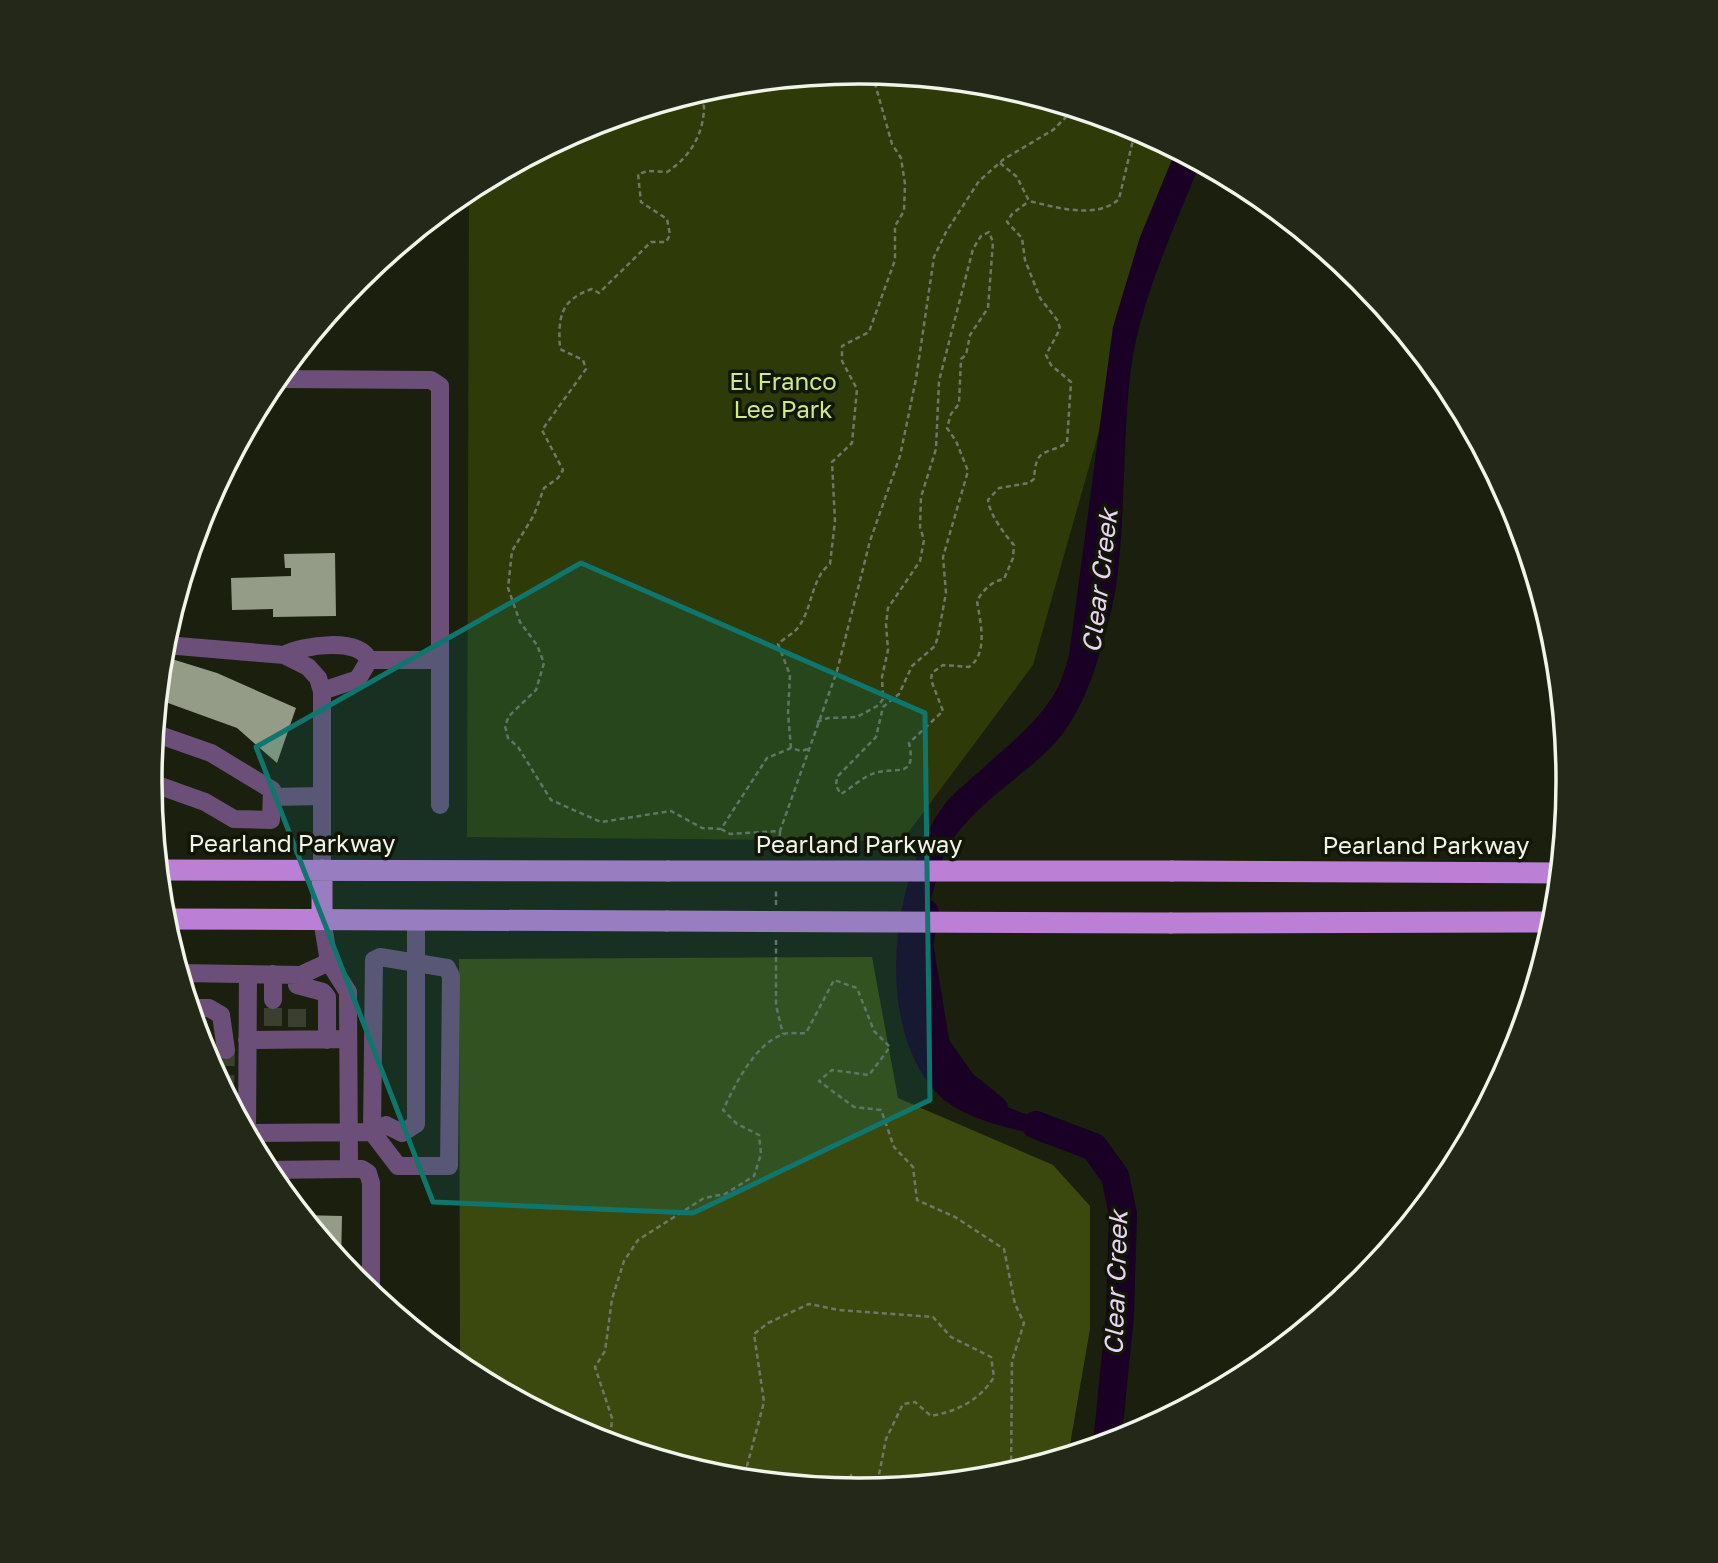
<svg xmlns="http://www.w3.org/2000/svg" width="1718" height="1563" font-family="'Golos Text',sans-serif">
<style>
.green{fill:#2e3a07}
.forest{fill:#3c490e}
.water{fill:#1a0024}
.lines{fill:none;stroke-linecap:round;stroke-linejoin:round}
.river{stroke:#1a0024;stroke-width:28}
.building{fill:#949b86}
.minor-tunnel{stroke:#3a3f2f;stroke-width:18;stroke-dasharray:18 9;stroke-linecap:butt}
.path{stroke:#717667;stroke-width:2.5;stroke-dasharray:5 3.5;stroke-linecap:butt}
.minor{stroke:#6c4f78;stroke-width:18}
.major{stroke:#bc7fd6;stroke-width:21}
.major-bridge{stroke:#bc7fd6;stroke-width:21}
.marked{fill:#0f766e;fill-opacity:0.2;stroke:#0f766e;stroke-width:5;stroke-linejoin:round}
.labels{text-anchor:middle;stroke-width:7;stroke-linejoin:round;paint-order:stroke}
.park-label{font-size:24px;fill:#cdea83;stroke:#111606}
.street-label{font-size:24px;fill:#f0f4e9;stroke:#111606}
.water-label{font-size:26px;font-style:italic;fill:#ebd3f6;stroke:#111606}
.rim{fill:none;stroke:#f0f4e9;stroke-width:3.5}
</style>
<rect width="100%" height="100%" fill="#1a1f0e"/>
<path class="green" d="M859,72l139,13 133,41 61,33 -60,156 -99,350 -131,176 -435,-4 2,-648 119,-63 133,-41z"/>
<path class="forest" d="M872,957l26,141 155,67 37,41v123l-22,127 -71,22 -138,13 -139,-13 -133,-41 -127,-69 -1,-409z"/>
<path class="water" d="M1176,150l24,13c-26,66 -59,134 -69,205 -9,70 -5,141 -14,211 -3,24 -10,49 -17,72 -8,30 -23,68 -45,92 -35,37 -77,57 -106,102 -7,10 -9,25 -13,37 -18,54 -35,152 14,196 27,23 91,39 125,55l-10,8c-36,-9 -97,-18 -124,-44 -70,-68 -50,-221 4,-293 10,-13 26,-24 38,-36 26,-23 56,-47 73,-77 6,-10 9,-23 13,-35l44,-329 27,-90z"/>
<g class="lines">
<path class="river" d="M925,913l-6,31 17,102 27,38 31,25
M1036,1125l58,22 21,29 8,38 -3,101 -13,129"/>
</g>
<path class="building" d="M335,553l1,63 -63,1v-8l-41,1 -1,-32 60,-2v-8h-6l-1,-14z
M162,656l55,17 79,35 -19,55 -40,-35 -80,-29z
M301,1215l41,1 -1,48z"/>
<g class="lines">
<path class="minor-tunnel" d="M273,1026v-26
M297,1027v-26
M225,1093l1,-43"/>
<path class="path" d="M689,95l15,11c0,28 -14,51 -37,66l-19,-1 -10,3 3,28 26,17 3,16 -4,7h-15l-52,51 -7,-4c-32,11 -34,28 -32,60l23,11 3,9 -44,61 21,40 -5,8 -14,10 -10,27 -22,36 -4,37 12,34 17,23 7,18 -8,27 -27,26 -4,10 3,12 10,9 33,53 50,22 70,-11 31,17 19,1 46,-71 24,-10 10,3 7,-2
M1000,163l17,14 12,24c26,6 68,19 90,-2l14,-59 7,-9
M817,722l11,-4 29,-1 22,-12 4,-6 -1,-22 6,-27 -2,-26 2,-16 32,-47 4,-21 -4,-13 1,-30 15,-48 3,-68 34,-132 8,-13 8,-4 4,10 -5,66 -18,27 -4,20 -5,4 -2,45 -8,10 -4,14 9,13 12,30 -25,86 3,36 -8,43 -3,10 -23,20 -13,28 -16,13 -7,30 -39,40 -1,9 5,8c10,-6 23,-18 34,-21 21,-7 42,7 34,-30l34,-32 -12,-31 1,-7 11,-8 26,2c20,-14 11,-46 8,-66 6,-11 15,-20 27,-22l9,-21 1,-13c-10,-11 -25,-32 -26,-45l11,-12 30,-5 5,-4c2,-33 11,-23 33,-36l4,-61 -20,-17 -5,-10 14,-26 -2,-8 -18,-23 -15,-38 -3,-22 -15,-16 5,-8 17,-13
M791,748l-3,-35 2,-38 -12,-31c5,-5 13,-9 18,-14 17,-19 14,-51 34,-66l5,-43 -3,-59 20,-19 5,-54 -15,-28v-15l27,-14 26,-72v-34l9,-15 1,-27 -4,-26 -9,-14 -20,-71
M721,829l9,5 50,-3 57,-160 33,-130 30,-85 16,-77 18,-122 12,-25 33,-51 25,-22 49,-29 21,-21
M779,853l1,-22
M776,905v-14
M776,940v65l7,29
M610,1444l2,-26 -17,-51 10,-16 7,-52 12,-38 14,-21 66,-42 21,-4 29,-18 7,-22 -2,-19 -22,-11 -14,-14c12,-25 32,-67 61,-76 6,-2 16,0 22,-1l28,-53 23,8 17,43 16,16 -21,28 -37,-5 -13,11 35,26 27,3 13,37 19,20 4,33 38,17 49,32 11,55 9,19 -12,38 -1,113
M756,1481l-9,-15 17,-64 -10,-68 14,-11 41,-19 30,6 94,7 18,20 40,20 3,20c-14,23 -36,34 -63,39l-16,-14 -12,2 -17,35 -8,41 -16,6 -11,-11 1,16"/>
<path class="minor" d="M432,218h4v-3
M283,370v9l148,1 9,6v419
M166,645l118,10 24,12 10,11 4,13v179
M284,655c20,-10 74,-18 85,5l-11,19 -36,12
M369,660h71
M149,782l56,20 29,17 37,1 1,-30 -61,-37 -57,-20
M272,797l50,-1
M380,957l67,11 4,8 -2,190h-51l-26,-34 2,-172z
M179,973l122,2 28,-13
M297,985l26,7 4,5v43
M273,1000v-26
M190,1008h19l12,7 5,35
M247,1040l101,-1
M247,1133l125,-1 14,-7 16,8 14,-9v-205
M247,1135l1,-161
M349,1169h13l6,4 3,10v112
M266,1170l83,-1 -1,-177 -19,-30 -7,-43"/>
<path class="major" d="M158,870l510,1
M322,870v49
M1172,871l388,2
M163,919l504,2
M1171,923l383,-1"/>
<path class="major-bridge" d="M668,871h504
M667,921l504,2"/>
</g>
<path class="marked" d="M581,563l344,150 5,387 -237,113 -260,-11 -177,-455z"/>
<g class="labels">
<g class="park-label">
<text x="783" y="390">El Franco<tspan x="783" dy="28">Lee Park</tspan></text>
</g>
<g class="street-label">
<text x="292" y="852">Pearland Parkway</text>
<text x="859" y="853">Pearland Parkway</text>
<text x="1426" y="854">Pearland Parkway</text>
</g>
<g class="water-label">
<text transform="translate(1100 581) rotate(-83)" y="9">Clear Creek</text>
<text transform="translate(1116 1283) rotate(-88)" y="9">Clear Creek</text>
</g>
</g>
<path d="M0 0H1718V1563H0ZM162 781a697 697 0 1 1 1394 0a697 697 0 1 1-1394 0Z" fill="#232818" fill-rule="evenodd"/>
<path class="rim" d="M162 781a697 697 0 1 1 1394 0a697 697 0 1 1-1394 0Z"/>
</svg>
